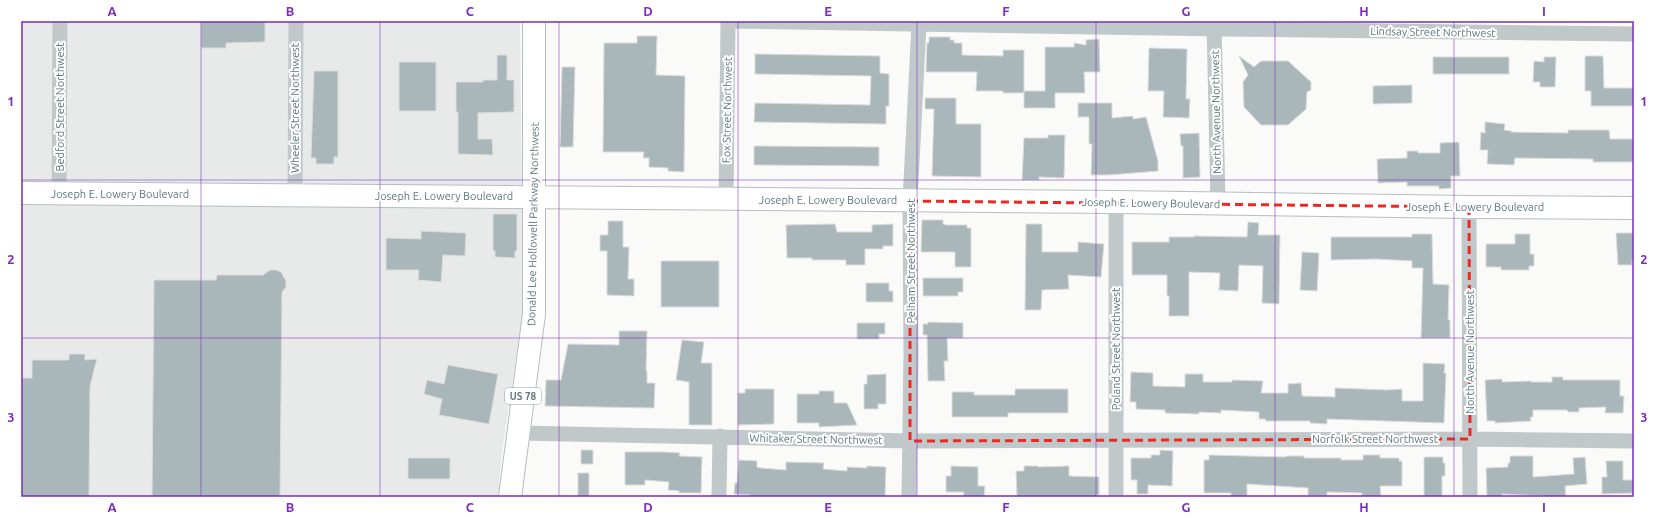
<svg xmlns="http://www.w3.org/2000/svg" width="1655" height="518" font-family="Ubuntu,sans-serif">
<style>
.built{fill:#e8eae9}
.building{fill:#a9b7ba;stroke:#dcdcda}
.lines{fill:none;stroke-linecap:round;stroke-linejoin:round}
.secondary-casing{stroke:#b5bec1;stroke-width:24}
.primary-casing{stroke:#b4bcbf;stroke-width:24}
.street{stroke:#c0c8ca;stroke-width:15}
.secondary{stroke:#fff;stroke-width:22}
.primary{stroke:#fff;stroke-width:22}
.marked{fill:none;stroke:#f12821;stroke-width:3;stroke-dasharray:8 5;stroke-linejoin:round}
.grid{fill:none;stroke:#7b2cbf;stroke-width:1;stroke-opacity:0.55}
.labels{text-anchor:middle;stroke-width:4;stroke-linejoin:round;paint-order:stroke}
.shield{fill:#fff;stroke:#8ea0a5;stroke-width:1}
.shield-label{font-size:10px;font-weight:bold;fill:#5e777f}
.street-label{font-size:11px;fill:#5e777f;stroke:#fff}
.neatline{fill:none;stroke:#7b2cbf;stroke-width:1.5}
.grid-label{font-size:13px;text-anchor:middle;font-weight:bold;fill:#7b2cbf}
</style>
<rect width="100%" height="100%" fill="#fafaf8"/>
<path class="built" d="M21,21h499l3,290 -21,141 -4,45h-477z"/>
<path class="building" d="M201,21h64v21l-39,1v5h-25z
M637,36h20l-1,39 29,1 -1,96 -16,-1v-3l-19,-1v-9h-6l1,-6h-41l1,-109h33z
M929,37h21v3h4v3h8v12l41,1v-6h21v43h-21v-2h-27l1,-19h-51l1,-29h2z
M1099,39l1,33h-16l1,21h-30v15h-31v-17h21v-44h29v-4l12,2v-5z
M1149,48l38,1 -1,50h4l-1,19 -26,-1 1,-26h-16z
M755,54l125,2v17l9,1v32h-3v18l-132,-2 1,-19 115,2 1,-29 -116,-2z
M497,55h10v25h7v32l-36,1v26h14l1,16 -35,-1v-42h-2v-30h27v-2h14z
M1239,56l15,11 7,-6h27l23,21v8l-4,2 -1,17 -18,16h-27l-17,-18 -1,-25 5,-7z
M1585,56h18l1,32h30v18h-43v-15h-6z
M1433,57h76v17h-76z
M1544,57h12l-1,30h-15v-5h-7l1,-21 10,1z
M399,62h37v49h-37z
M562,67h13l-2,80h-13z
M314,71h24v86h-4v7h-18v-6h-5z
M1412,85v18l-39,1v-18z
M925,98h31v26h25v53l-49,-1 2,-67h-9z
M1078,103h34v15l21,-2v3l13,-2 12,44v10l-49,4h-18l1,-31h-3v-27h-11z
M1485,122l20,2 -1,6 7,1v1l57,1v-3h41l1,9h24v23h-41v-3l-78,-1 -1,7 -27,-1 1,-14h-8l1,-18 4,1z
M1199,133l1,44 -17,1v-32h-2l-1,-12z
M1048,135h17l-1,43 -25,-1v3h-17l2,-42h24z
M1459,142l1,34h-9v12l-12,1v-3h-32v-4l-29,1 -1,-24 30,-1v-7h11v2h22v-10z
M754,146l125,1v19l-125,-1z
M493,214h24v37h-2v7l-20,-1v-6h-2z
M922,220h21v4l3,1h21v3h4v39h-16v-15h-34z
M608,221h15v26h6l-1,32h6v17l-27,-1v-44h-7v-16h8z
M1248,222l11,1 -1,12h22l-1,69 -17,-1 1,-37 -24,-1 -1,26 -19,-1 1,-17 -31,-1v44h-20v-20h-2v-21h-35v-33h37v-5h25v-1l53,1z
M835,224l2,8h35v-7l21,-1v22h-10v3h-18v16h-19v-5h-34v-2h-25l-1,-33z
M1026,224h16v28h36v-10l26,2 -3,33 -33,-2 1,14 -27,1 -1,20h-16z
M421,231l45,2 -1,23 -22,-1 -2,27 -23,-2 1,-10h-33v-32l35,1z
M1616,233h18v27h-2v5h-14z
M1412,234h20l1,50 16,1 -1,35h2v18h-29l2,-70h-11v-7l-36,-2 -45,1v-23h81z
M1515,234h15v20h4v12h-5v4h-28v-3h-15v-23h29z
M1302,252l17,1 -2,38 -17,-1z
M661,261h58v46h-58z
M270,270h6l5,2 5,9v6l-4,5 -2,205h-128l2,-217h62l1,-5h46z
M923,278h40v14h-5v4h-35z
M866,283h23v8h4v11h-27z
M928,322l35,1v15h-16l1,23h-4l1,20h-17l-1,-46h-4v-11h5z
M857,323h28v11h-6v5h-22z
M619,331h28l-1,40h1v12h8l-1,25 -109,-2 1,-26h15l7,-36 51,1z
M682,340l22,2 -3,21h11v62h-23v-43l-13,-2z
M69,354h16v6l12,-1 -7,27 -1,111h-68v-119h11v-18h37z
M1423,363l22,1 -1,9h2l-2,50 -117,-4v5l-17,-1v-2h-44l-1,-2h-6v-7l-38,-2v3l-22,-1v2l-34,-1v-3l-29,-1v-7h-6l1,-30 22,1v13l32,1v-13h18v8h29v-2l31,1 -2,12h27v-9l13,-1 1,13 33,1v-9l53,2 14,-1v12h21z
M448,365l50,9 -9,50 -50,-9 3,-16 -18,-5 3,-14 17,4z
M886,374v30h-8v5h-14v-25h3v-9z
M1552,377h11v3h57v16h4l-1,17h-18l1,-6 -27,1v4h-11l-1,-2h-34v7h-3l1,4 -36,2v-2h-8l-2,-41 17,-1v3l29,-1v1h21z
M745,389h29v35l-36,1v-32h7z
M1015,389h53v24h-60v4h-56v-25h22v3h41z
M819,391h15v12h13l10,22 -38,2v-4h-22v-29h22z
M581,450h12v14h-12z
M1160,450l13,1 -1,35 -24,-1v9h-11v-14h-6v-22h20v-3h9z
M625,452h40l15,1 -1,3 23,1 -1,36h-22v-2l-11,-1 1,-8 -24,-2v5h-20z
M1209,455l77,2v-1h18v2h37v2h22v-5h17v3h19v3h3v25h-22l1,11h-19v-4l-35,-1v4h-19v-8l-61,-4v13l-16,-1v-3h-27v-33h5z
M1510,456h23v21l41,-3 -1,-16 12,-1 2,27 -22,2 1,11 -64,-3v3h-15l-1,-29 22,-1v-4h2z
M1424,457h19v6h2v13h-3v21h-18z
M408,458h42v21h-42z
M739,460l18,1v6l4,1 25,2v-8l38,1 -1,6 24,2v-4l20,1v-2l19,1 -1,30h-135v-2l-16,-1 1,-11h2z
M1606,461h17v19h11v13l-32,1v-17h5z
M951,466l27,1v19h7l-1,11h-21l1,-5h-18v-16h5z
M1024,466h14v1l31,-1v10l30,1v18h-3v2h-79l-1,-26h8z
M578,473h11v24h-11z"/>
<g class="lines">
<defs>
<path id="secondary" d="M21,193l1095,9 353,5 165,1"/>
<path id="primary" d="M510,497l24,-183v-293"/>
</defs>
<use href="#secondary" class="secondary-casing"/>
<use href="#primary" class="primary-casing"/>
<path class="street" d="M729,21l495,8 410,5
M1214,21l4,183
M59,194l1,-173
M295,195l1,-174
M726,199l2,-178
M1469,207l1,290
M517,433l393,8 560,-2 164,2
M719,497l1,-61
M909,497l2,-142 -1,-154 9,-177
M1116,497v-295"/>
<use href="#secondary" class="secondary"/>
<use href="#primary" class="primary"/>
</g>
<path class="marked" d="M910,201l559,6 1,232 -560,2z"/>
<path class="grid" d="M201,21v476M380,21v476M559,21v476M738,21v476M917,21v476M1096,21v476M1275,21v476M1454,21v476M21,180h1613M21,338h1613"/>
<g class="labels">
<rect class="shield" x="505" y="388" width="36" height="16" rx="3"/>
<g class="shield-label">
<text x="523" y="400">US 78</text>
</g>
<g class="street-label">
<text transform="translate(1433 32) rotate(1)" y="4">Lindsay Street Northwest</text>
<text transform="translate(60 107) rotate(-90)" y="4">Bedford Street Northwest</text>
<text transform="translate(295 108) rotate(-90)" y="4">Wheeler Street Northwest</text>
<text transform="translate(727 110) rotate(-89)" y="4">Fox Street Northwest</text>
<text transform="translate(1216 112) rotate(-91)" y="4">North Avenue Northwest</text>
<text x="120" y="198">Joseph E. Lowery Boulevard</text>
<text x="444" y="200">Joseph E. Lowery Boulevard</text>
<text x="828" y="204">Joseph E. Lowery Boulevard</text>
<text transform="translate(1151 203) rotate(1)" y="4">Joseph E. Lowery Boulevard</text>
<text x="1475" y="211">Joseph E. Lowery Boulevard</text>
<text transform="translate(533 224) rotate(-89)" y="4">Donald Lee Hollowell Parkway Northwest</text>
<text transform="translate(911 261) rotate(-90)" y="4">Pelham Street Northwest</text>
<text transform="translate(1116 349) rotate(-90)" y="4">Poland Street Northwest</text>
<text transform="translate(1470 352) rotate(-90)" y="4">North Avenue Northwest</text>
<text transform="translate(816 439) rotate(1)" y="4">Whitaker Street Northwest</text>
<text x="1375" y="443">Norfolk Street Northwest</text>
</g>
</g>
<rect width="1655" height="518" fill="none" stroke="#ffffff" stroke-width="44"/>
<rect x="22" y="22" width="1611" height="474" class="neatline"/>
<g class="grid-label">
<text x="112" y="16">A</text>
<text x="290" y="16">B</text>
<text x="470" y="16">C</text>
<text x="648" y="16">D</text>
<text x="828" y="16">E</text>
<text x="1006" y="16">F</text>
<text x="1186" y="16">G</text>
<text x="1364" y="16">H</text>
<text x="1544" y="16">I</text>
<text x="11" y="106">1</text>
<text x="1644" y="106">1</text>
<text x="11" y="264">2</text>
<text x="1644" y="264">2</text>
<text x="11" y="422">3</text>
<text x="1644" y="422">3</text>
<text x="112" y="512">A</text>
<text x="290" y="512">B</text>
<text x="470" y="512">C</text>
<text x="648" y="512">D</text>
<text x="828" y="512">E</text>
<text x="1006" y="512">F</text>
<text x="1186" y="512">G</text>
<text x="1364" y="512">H</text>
<text x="1544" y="512">I</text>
</g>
</svg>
